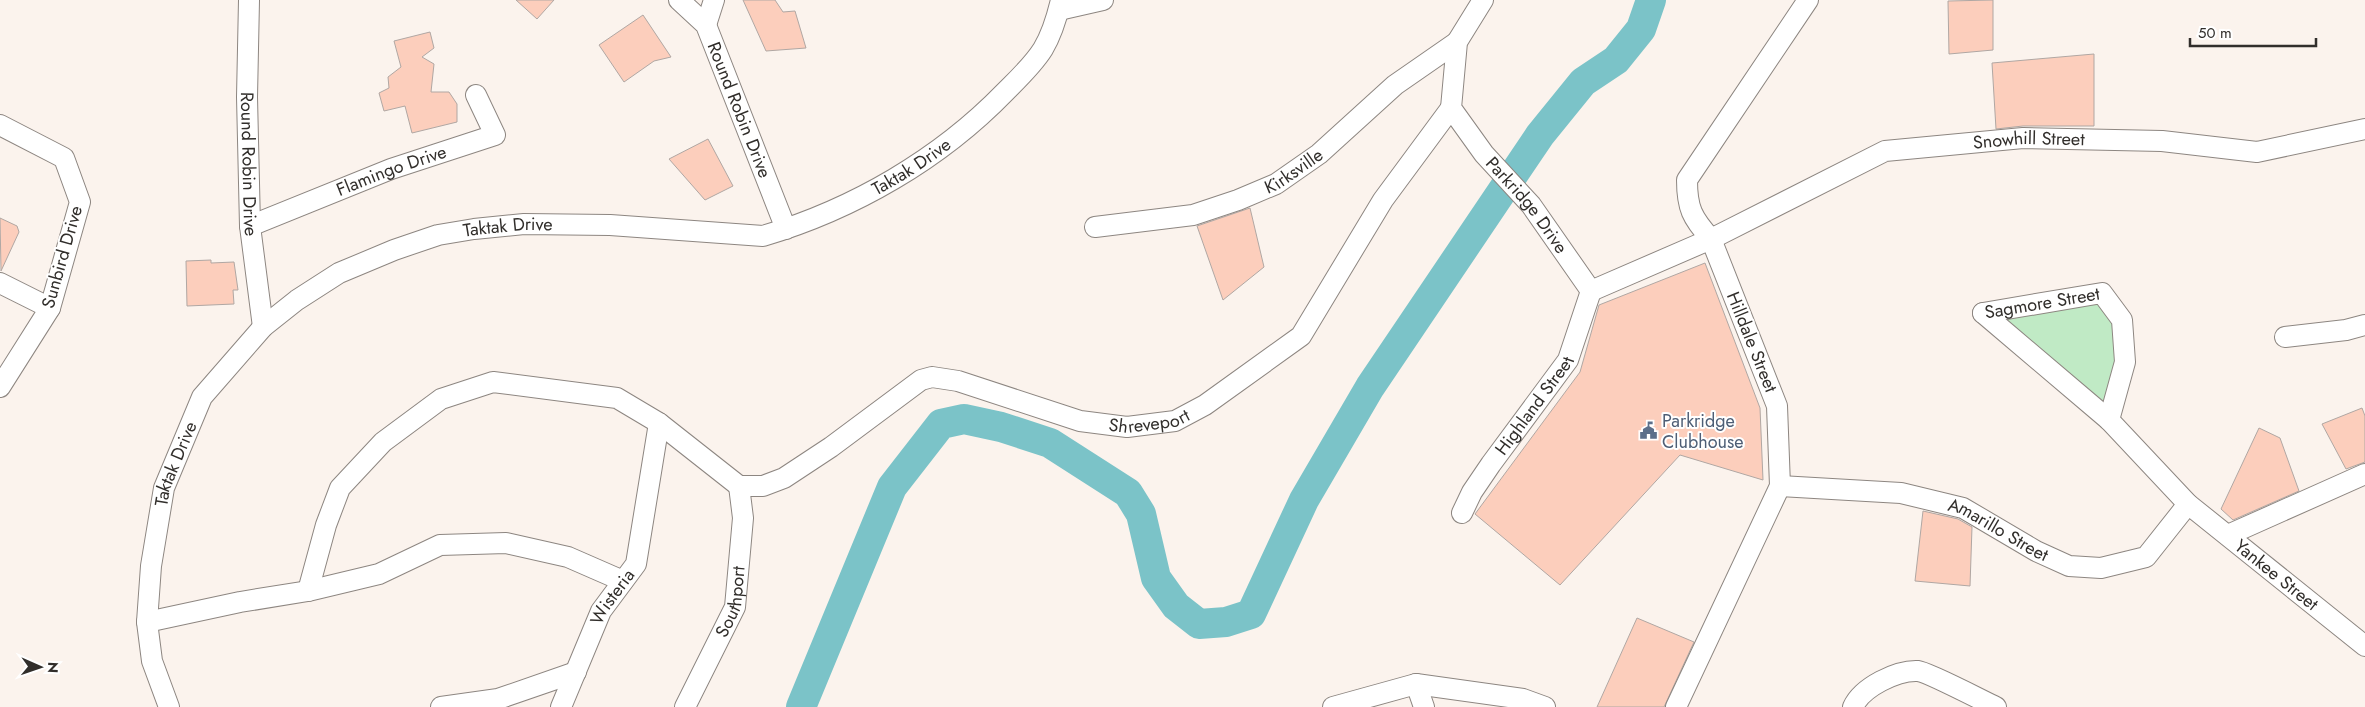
<svg xmlns="http://www.w3.org/2000/svg" width="2365" height="707" font-family="Jost,sans-serif">
<style>
.green{fill:#c0eac5}
.lines{fill:none;stroke-linecap:round;stroke-linejoin:round}
.river{stroke:#7bc3c8;stroke-width:30}
.building{fill:#fccebc;stroke:#b0a7a3}
.minor-casing{stroke:#8d8681;stroke-width:22}
.minor{stroke:#fff;stroke-width:20}
.labels{text-anchor:middle;stroke-width:4;stroke-linejoin:round;paint-order:stroke}
.street-label{font-size:18px;fill:#312e2b;stroke:#fff}
.service-label{font-size:18px;fill:#4e5e75;stroke:#fff;text-anchor:start}
</style>
<rect width="100%" height="100%" fill="#fbf3ed"/>
<path class="green" d="M2102,293l20,27 -13,100 -121,-106z"/>
<g class="lines">
<path class="river" d="M801,707l91,-220 49,-63 23,-5 37,8 49,16 78,50 13,21 15,64 20,28 23,18 27,-2 25,-8 53,-114 66,-113 170,-252 43,-53 33,-22 25,-31 10,-29"/>
</g>
<path class="building" d="M516,0h38l-17,19z
M743,0h32l8,12 12,-1 11,37 -40,3z
M1993,0v50l-44,4 -1,-53z
M643,15l28,42 -17,4 -30,21 -25,-37z
M430,32l4,16 -12,9 12,7 -3,28h18l8,12v18l-45,11 -7,-27 -21,5 -5,-18 10,-5 -1,-11 13,-10 -7,-26z
M2094,54v72h-71l-27,3 -4,-66z
M708,139l25,47 -28,14 -36,-41z
M1250,208l14,59 -41,33 -26,-74z
M0,218l17,8 2,6 -18,39z
M211,260v3l23,-1 4,28h-5l1,14 -47,2 -1,-45z
M1705,263l55,145 3,72 -83,-25 -120,130 -85,-71 105,-142 19,-67z
M2362,408l3,8v46l-19,7 -24,-45z
M2259,428l21,10 19,53 -66,29 -12,-11z
M1923,511l35,8 14,8 -2,59 -55,-5z
M1637,618l57,24 -30,65h-67z"/>
<g class="lines">
<defs>
<g id="minor">
<path id="s1" d="M249,0l-2,97 3,129 13,101"/>
<path id="s2" d="M679,0l27,25 80,204"/>
<path id="s3" d="M1483,0l-26,42 -6,66 33,46 47,51 60,86"/>
<path d="M1059,10l44,-10"/>
<path d="M706,25l8,-25"/>
<path d="M0,125l64,33 16,44 -30,106 -50,79"/>
<path id="s4" d="M250,226l141,-57 104,-34 -19,-40"/>
<path id="s5" d="M1095,227l98,-12 45,-15 38,-16 43,-30 76,-69 62,-43"/>
<path d="M0,283l50,25"/>
<path id="s6" d="M1591,291l120,-52 174,-88 138,-13 139,3 95,11 108,-23"/>
<path id="s7" d="M1983,313l126,107 79,84 177,142"/>
<path id="s8" d="M1983,313l119,-20 20,27 3,42 -16,58"/>
<path d="M2285,337l61,-7 19,-5"/>
<path id="s9" d="M739,486h24l21,-8 47,-31 90,-67 11,-3 26,4 122,40 47,6 48,-6 30,-16 96,-69 82,-136 68,-92"/>
<path id="s10" d="M1780,486l121,7 62,15 73,43 33,15 32,2 45,-11 42,-53"/>
<path id="s11" d="M1462,513l10,-21 19,-28 77,-104 23,-69"/>
<path d="M2228,535l137,-61"/>
<path d="M308,591l18,-66 14,-37 43,-46 58,-43 52,-17 124,16 42,25 80,63"/>
<path d="M147,622l93,-20 68,-11 71,-17 61,-29 66,-2 62,14 55,24"/>
<path d="M1416,684l8,23"/>
<path id="s12" d="M169,707l-17,-46 -5,-39 4,-56 13,-78 38,-91 61,-70 34,-27 42,-27 55,-23 44,-15 36,-6 50,-5 86,1 153,11c91,-27 177,-77 242,-144 13,-13 28,-27 38,-43 9,-15 14,-32 18,-49"/>
<path d="M441,707l57,-8 78,-27"/>
<path id="s13" d="M561,707l40,-96 35,-47 23,-141"/>
<path id="s14" d="M685,707l50,-100 8,-89 -4,-32"/>
<path d="M1333,707l83,-23 107,15 22,8"/>
<path d="M1676,707l104,-221 -3,-80 -66,-167c-19,-21 -24,-31 -24,-59l121,-180"/>
<path d="M1853,707c9,-20 44,-37 65,-36 10,1 65,30 78,36"/>
</g>
</defs>
<use href="#minor" class="minor-casing"/>
<use href="#minor" class="minor"/>
</g>
<defs>
<symbol id="civic-bare" viewBox="-9 -9 18 18"><path d="M-.6-6.5H3V-4.5H.6V-3L4-1V1h2V6H-6V1h2V-1L-.6-3ZM-1.2 2.5V6h2.4V2.5Z" fill="#5c6f8a" stroke="#fff" stroke-width="2.5" paint-order="stroke"/></symbol>
</defs>
<g fill-rule="evenodd">
<use href="#civic-bare" x="1636" y="418" width="25" height="25"/>
</g>
<g class="labels">
<g class="street-label">
<text dy="6" stroke="none"><textPath href="#s2" startOffset="128">Round Robin Drive</textPath></text>
<text dy="6" stroke="none"><textPath href="#s6" startOffset="470">Snowhill Street</textPath></text>
<text dy="6" stroke="none"><textPath href="#s1" startOffset="164">Round Robin Drive</textPath></text>
<text dy="6" stroke="none"><textPath href="#s12" startOffset="1105">Taktak Drive</textPath></text>
<text dy="6" stroke="none"><textPath href="#s5" startOffset="209">Kirksville</textPath></text>
<text dy="6" stroke="none"><textPath href="#s4" startOffset="152">Flamingo Drive</textPath></text>
<text dy="6" stroke="none"><textPath href="#s3" startOffset="239">Parkridge Drive</textPath></text>
<text dy="6" stroke="none"><textPath href="#s12" startOffset="685">Taktak Drive</textPath></text>
<text transform="translate(62 257) rotate(-74)" y="6">Sunbird Drive</text>
<text dy="6" stroke="none"><textPath href="#s8" startOffset="60">Sagmore Street</textPath></text>
<text transform="translate(1752 342) rotate(68)" y="6">Hilldale Street</text>
<text dy="6" stroke="none"><textPath href="#s11" startOffset="130">Highland Street</textPath></text>
<text dy="6" stroke="none"><textPath href="#s9" startOffset="451">Shreveport</textPath></text>
<text dy="6" stroke="none"><textPath href="#s12" startOffset="250">Taktak Drive</textPath></text>
<text dy="6" stroke="none"><textPath href="#s10" startOffset="226">Amarillo Street</textPath></text>
<text dy="6" stroke="none"><textPath href="#s7" startOffset="394">Yankee Street</textPath></text>
<text dy="6" stroke="none"><textPath href="#s13" startOffset="122">Wisteria</textPath></text>
<text dy="6" stroke="none"><textPath href="#s14" startOffset="116">Southport</textPath></text>
</g>
<g class="service-label">
<text x="1662" y="427">Parkridge<tspan x="1662" dy="21">Clubhouse</tspan></text>
</g>
</g>
<g transform="translate(40 667) rotate(92)" stroke="#ffffff" stroke-width="4" paint-order="stroke">
<path d="M0-4L9 19L0 12L-9 19Z" fill="#312e2b"/>
<text y="-8" font-size="14" font-weight="bold" text-anchor="middle" fill="#312e2b">N</text>
</g>
<path d="M2190 38v8h126v-8" fill="none" stroke="#312e2b" stroke-width="2.5"/>
<text x="2198" y="38" font-size="15" fill="#312e2b" stroke="#ffffff" stroke-width="4" paint-order="stroke">50 m</text>
</svg>
